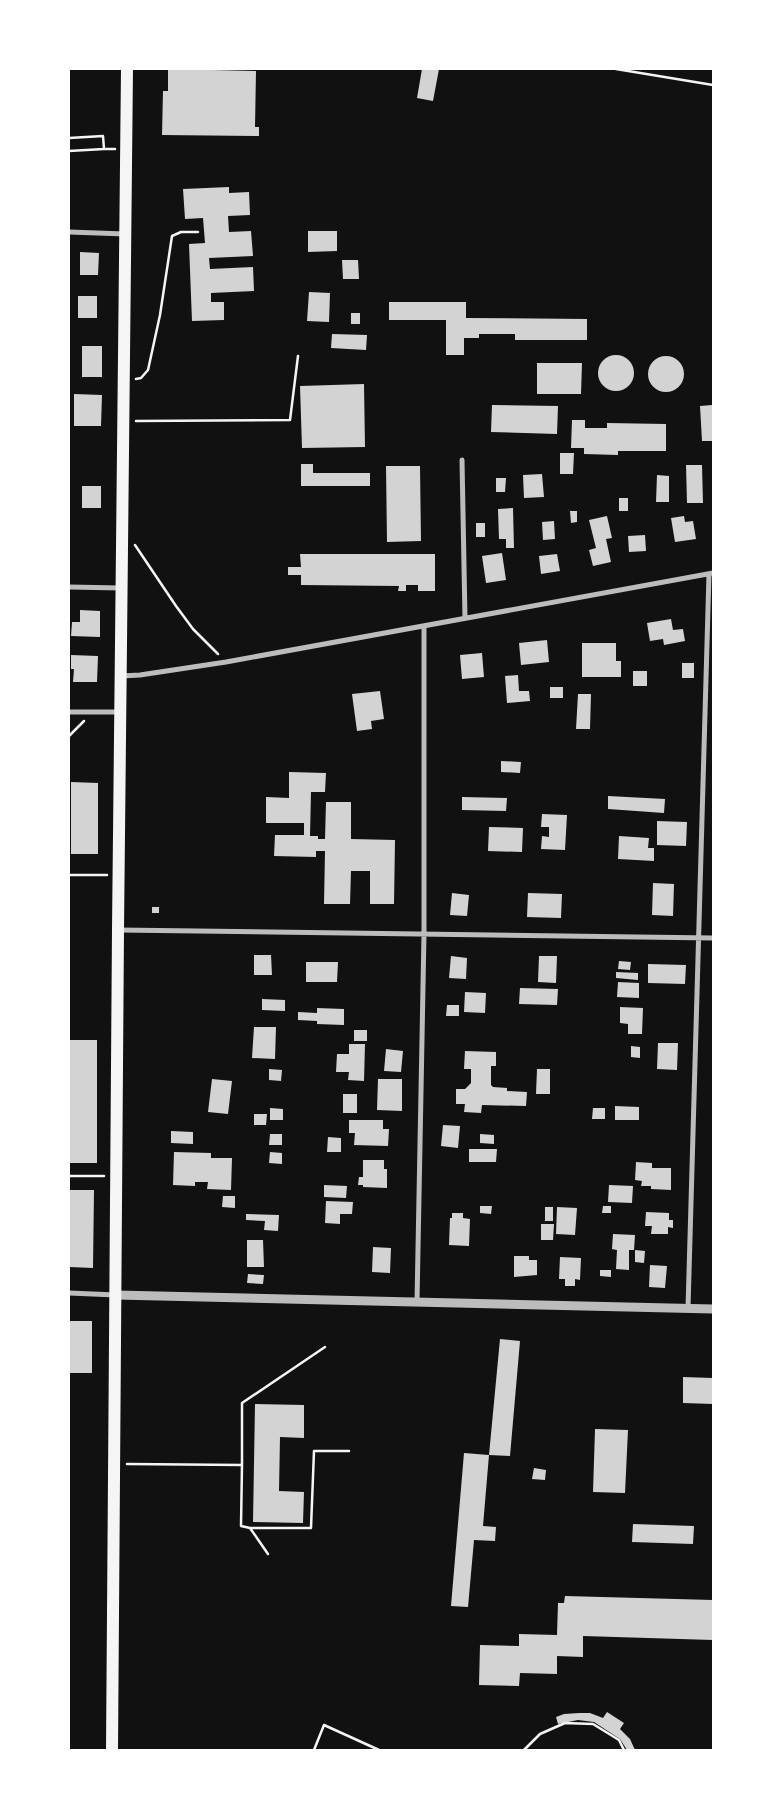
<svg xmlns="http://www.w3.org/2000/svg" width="782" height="1819" font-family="Ubuntu,sans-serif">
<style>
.building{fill:#d3d3d3}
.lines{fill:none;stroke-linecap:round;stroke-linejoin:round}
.path{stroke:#f5f5f5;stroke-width:2.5}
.minor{stroke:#bcbcbc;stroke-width:5}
.tertiary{stroke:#bcbcbc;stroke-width:9}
.primary{stroke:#f5f5f5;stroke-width:12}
</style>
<rect width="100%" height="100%" fill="#111"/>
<path class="building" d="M168,69l88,2 -1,56h4v9l-97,-1 1,-44h5z
M422,69h17l-6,32 -16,-3z
M229,187v6l20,-1 1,23 -22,1 1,16 22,-1 2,25 -44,2 1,11 43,-2 1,24 -43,2v9h13v18l-32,1 -3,-77 16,-1 -2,-25 -18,1 -2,-30z
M308,231h29v20l-29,1z
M80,252l19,1 -1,22h-18z
M342,260h16l1,19h-16z
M309,292l21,1 -1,29 -22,-1z
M78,296h19v22h-19z
M389,302h77v16l121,1v21h-72v-6h-36v4h-15v17h-18v-35h-57z
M351,313h9v11h-9z
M332,334l35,1 -1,15 -35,-2z
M82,346h20v31h-20z
M598 373a18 18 0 1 1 36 0a18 18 0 1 1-36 0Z
M648 374a18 18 0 1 1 36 0a18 18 0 1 1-36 0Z
M537,363h45l-1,31h-44z
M364,384l1,63 -63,1 -2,-62z
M74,394l28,1 -1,31h-27z
M492,405l66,1 -1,28 -66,-2z
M712,405l1,36h-11l-2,-35z
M572,420h13v8h22v-5l59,1v27h-48v4l-34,-1v-6h-13z
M560,453h14l-1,21h-13z
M301,464h12v9h57v13h-69z
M686,465h16l1,38h-16z
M386,466h34l1,75 -34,1z
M542,474l2,23 -20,1 -1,-23z
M657,475l12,1v26h-13z
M496,478h10l-1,14h-9z
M82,486h19v22h-19z
M619,498h9v13h-9z
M513,508l1,40h-8v-9h-7l-1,-30z
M570,511h7v11l-6,1z
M607,516l5,22 -6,1 5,23 -18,4 -4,-16 7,-2 -7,-28z
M684,516l1,6 8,-1 3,18 -21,3 -4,-24z
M554,521l1,18 -12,1 -1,-18z
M476,523h9v14h-9z
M645,535l1,16 -17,1 -1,-16z
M502,553l4,27 -20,3 -4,-27z
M300,554h135v37h-17v-6h-12v6h-8l1,-5 -98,-1v-10h-13v-8h13z
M557,554l3,17 -19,3 -2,-18z
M80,610l20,1v26l-29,-1 1,-14h8z
M671,619l2,11 10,-1 2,12 -21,4 -1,-6 -13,2 -3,-18z
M547,640l2,22 -28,3 -2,-22z
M582,643h34v18h5v16h-39z
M482,653l2,24 -22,2 -2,-24z
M71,655l27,1 -1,26h-24l1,-13h-3z
M682,663h12v15h-12z
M633,671h14v15h-14z
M518,675l1,16h10l1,10 -23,2 -2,-27z
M550,687h13v11h-13z
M380,691l4,28 -13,2 1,8 -15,2 -5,-37z
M578,694h13l-1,35h-14z
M501,761l20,1 -1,11 -19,-1z
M289,772l37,1 -1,19h-14l-1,44h8v3h7l1,-37h25v37l44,1 -1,64h-24v-33h-19l-1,33h-26l1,-53h-9v6l-42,-1 1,-21h29v-12h-38v-26l23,1z
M71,782l27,1v71h-27z
M608,796l57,3 -1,14 -56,-4z
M462,797l45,1 -1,13 -44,-1z
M542,814l25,1 -2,35 -24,-1 1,-13 7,1v-10h-8z
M657,821l30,1 -1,24 -29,-1z
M489,827l34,1 -1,24 -34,-1z
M619,836l30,2 -1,10h6v13l-36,-2z
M653,883l21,1 -1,32 -21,-1z
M452,893l17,2 -2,21 -17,-1z
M528,893l34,1 -1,24 -34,-1z
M152,907h7v6h-7z
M254,955h17l1,20h-18z
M451,956l16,2 -1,21 -17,-1z
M539,956h18l-1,27 -18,-1z
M619,961l12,1 -1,8 -12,-1z
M306,962h32l-1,20h-31z
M648,964l38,1 -1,19 -37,-1z
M616,972l22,1v7l-22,-2z
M618,982l21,1v15l-22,-1z
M520,988l38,1 -1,16 -38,-1z
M465,992l21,1 -1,20 -21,-1z
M262,999l23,1v11l-23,-1z
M447,1005h12v11h-13z
M620,1007l23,1 -1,26h-14v-10l-8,-1z
M317,1008l27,1v16l-27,-1v-3l-19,-1v-8l19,1z
M254,1027h22l-1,32 -23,-1z
M354,1030h13v11h-13z
M69,1040h28v123h-28z
M658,1043h20l-1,27 -20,-1z
M349,1044h16l-1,37 -16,-1 1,-8h-13l1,-18h12z
M631,1046l9,1v11l-9,-1z
M386,1049l17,2 -2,21 -17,-1z
M465,1051l31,1v14h-5v19l2,2 14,1v3l20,1 -1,14 -44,-1 -1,8 -17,-1 1,-8h-9v-15h9l6,-6v-14h-7z
M269,1069l13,1 -1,11 -12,-1z
M537,1069h13v25h-14z
M212,1079l20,2 -4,33 -20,-2z
M378,1079h24v32l-25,-1z
M343,1094h14v19h-14z
M615,1106l24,1v13h-24z
M270,1108l13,1v11h-13z
M593,1108h12v11h-13z
M254,1114h13l-1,11h-12z
M349,1120h34v9h6l-1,17 -34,-1 1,-12h-6z
M443,1125l17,1 -2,22 -17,-2z
M171,1131l22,1v12l-22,-1z
M270,1134h12v11h-13z
M480,1134l14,1v9l-14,-1z
M328,1137l13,1v14h-14z
M469,1149h28l-1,13h-27z
M174,1152l37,1v5h21l-1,32 -24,-1 1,-7h-13v4l-22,-1z
M270,1152l12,1v11l-13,-1z
M363,1160h21v9h3v19l-24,-1v-2h-5l1,-8h4z
M636,1162l16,1v5h19v22l-20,-1v-3h-10l1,-5 -7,-1z
M324,1185l23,1 -1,12 -22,-1z
M609,1185l24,1 -1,17 -24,-1z
M69,1190h25l-1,78 -24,-1z
M223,1196h12v12l-13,-1z
M326,1201l27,1 -1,12h-12v10l-15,-1z
M480,1206h12l-1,8 -11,-1z
M603,1206h8v7h-9z
M545,1207h8v14h-8z
M557,1207l20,1 -2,27 -19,-1z
M646,1212l23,1v7h4v8l-5,-1v7h-17l1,-8h-7z
M452,1213h11v5l7,1 -1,27 -20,-1 1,-27h2z
M246,1214l33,1 -1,16 -14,-1 1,-9 -19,-1z
M541,1224h13l-1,16h-12z
M613,1234l22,1 -1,15h-5v20l-13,-1 1,-19 -5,-1z
M247,1240h16l1,27h-17z
M373,1247l18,1 -1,25 -18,-1z
M635,1250l10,1 -1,12 -9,-1z
M514,1256h15v4h8v15l-23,2z
M560,1257l21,1 -1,22 -5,-1v7h-10v-7h-6z
M650,1265l17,1 -2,22 -16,-1z
M600,1270h11v7l-11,-1z
M248,1274l16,1 -1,9 -16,-1z
M69,1321h23v52h-23z
M500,1339l20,2 -10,115 -21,-1z
M683,1377l30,1v26l-30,-1z
M255,1404l49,1v33l-24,-1 -1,54 25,1 -1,31 -50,-1z
M595,1429l33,1 -3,63 -32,-1z
M464,1453l25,2 -6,71 13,1 -1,14 -21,-1 -6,67 -17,-1z
M534,1468l12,2 -1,10 -13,-1z
M633,1524l61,2 -1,18 -61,-2z
M565,1596l148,4v40l-130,-4v21l-26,-1v18l-37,-1 -1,13 -40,-1 1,-40 39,1v-12l38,1 1,-32h6z
M607,1712l17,11 -4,6 10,10 5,11h-8l-7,-11 -26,-17 -16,-2 -20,4 -2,-7 8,-3 15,-1h11l13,5z"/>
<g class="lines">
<path class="path" d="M616,69l97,16
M69,138l34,-2 1,13h11
M69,151l35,-2
M136,379l5,-1 7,-8 12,-55 12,-79 9,-4h17
M136,421l154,-1 8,-64
M135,545l41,61 17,23 25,25
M69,736l15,-15
M69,875h38
M69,1176h35
M127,1464l115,1 -1,61 9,2 18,26
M242,1465v-62l83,-56
M250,1528h61l3,-77h35
M314,1750l10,-25 55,25
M524,1750l16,-16 25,-11 28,1 26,16 5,10"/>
<path class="minor" d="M69,232l56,2
M462,460l3,158
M69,587l52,1
M121,676l19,-1 86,-13 487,-89
M69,712h51
M119,930l594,8
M69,1293l47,2
M417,1302l7,-368v-308
M688,1308l21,-734"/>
<path class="tertiary" d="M116,1295l597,14"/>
<path class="primary" d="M112,1750l6,-820 9,-861"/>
</g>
<rect width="782" height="1819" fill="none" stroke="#ffffff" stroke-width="140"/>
</svg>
